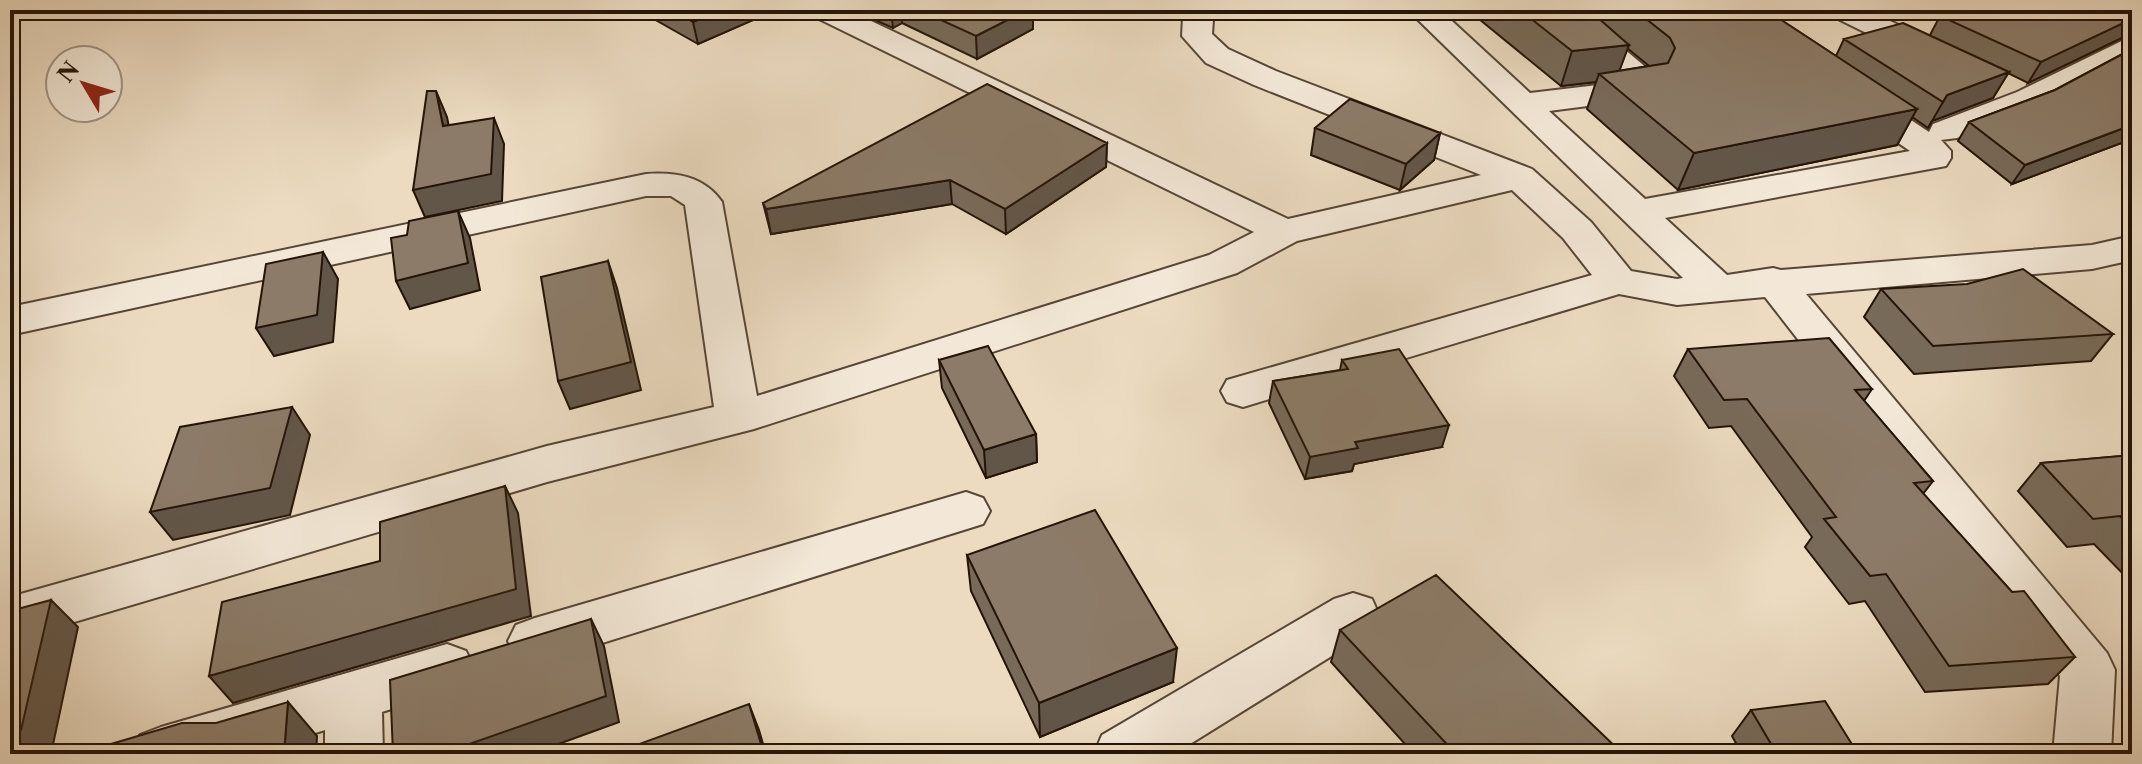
<svg xmlns="http://www.w3.org/2000/svg" width="2142" height="764" font-family="'Libre Caslon Text',serif">
<style>
.lines{fill:none;stroke-linecap:round;stroke-linejoin:round}
.street-casing{stroke:#564636;stroke-width:4}
.street{fill:#f3e8d7;fill-rule:evenodd}
.wall{fill:#786a59;stroke:#241408;stroke-width:2;fill-rule:evenodd}
.shaded-wall{fill:#625649;stroke:#241408;stroke-width:2}
.building{fill:#8c7b68;stroke:#241408;stroke-width:2}
</style>
<rect width="100%" height="100%" fill="#ecdbc1"/>
<filter id="stains"><feTurbulence type="fractalNoise" baseFrequency=".0025" numOctaves="4"/><feColorMatrix values="0 0 0 0 .2 0 0 0 0 .09 0 0 0 0 .02 0 0 0 .5 -.17"/></filter>
<radialGradient id="worn" r=".72"><stop offset=".6" stop-color="#630" stop-opacity="0"/><stop offset="1" stop-color="#630" stop-opacity=".3"/></radialGradient>
<g class="lines">
<defs>
<path id="street" d="M809,10h39l440,209 193,-44 -227,-90 -48,-22 -24,-27 1,-19 5,-7h35l-10,10 -1,14 16,15 48,22 256,98 59,53 40,49 46,8 6,-1 -275,-268h32l90,83 93,-11 -78,-72h33l77,65 4,7 -5,14 -12,3 -93,12 96,88 265,-48 -68,-47 -5,-7 5,-7 12,-3 12,3 63,42 4,-8 84,-32 115,-56v21l-91,49 -84,32 -16,2 10,11v7l-5,8 -281,52 62,57 46,-7 8,2 311,-25 40,-9v24l-40,9 -286,25 301,359 8,17 -4,84h-58l7,-78 -295,-379 -88,8 -58,-11 -376,113 -16,-5 -6,-11 6,-11 365,-105 -29,-37 -51,-48 -215,51 -60,32 -483,156 -207,53 -537,159v-44l537,-151 167,-39 -29,-202 -14,-9h-25l-636,139v-28l636,-133c29,-2 58,2 76,28l35,194 452,-141 45,-23 -441,-216z
M1828,10h39l78,37 5,7 -5,7 -11,2 -11,-2 -91,-45z
M966,492l17,6 7,13 -7,13 -448,140 -19,-7 -8,-16 8,-16 19,-7z
M1353,593l19,6 7,16 -7,16 -198,123h-80l8,-19 232,-136z
M447,644l19,7 8,17 -8,17 -84,27 1,42h-58v-24l-78,24h-115l8,-19 21,-8z"/>
</defs>
<use href="#street" class="street-casing"/>
<use href="#street" class="street"/>
</g>
<path class="wall" d="M638,10h138l-78,34z
M852,10h181v19l-56,30 -75,-36 -9,5z
M1468,10h298l70,46 8,-17 86,-4 10,-19 9,-3 -7,-3h190l-2,24 -102,49 -20,-10 -15,25 -61,23 -4,7 -16,-11 -15,28 -219,45 -91,-81 9,-27 -35,4zM1627,48l22,18 -30,5z
M2132,49v90l-120,45 -54,-43 11,-19 86,-32z
M1315,128l125,5 -6,27 -34,30 -89,-35z
M1107,143l-1,24 -100,67 -54,-30 -181,30 -8,-31z
M1881,289l232,45 -22,27 -177,13 -50,-57z
M1688,349l184,40 -8,12 69,80 -10,13 89,98 63,65 -27,27 -123,8 -60,-91 -16,3 -44,-57 7,-10 -81,-111 -22,2 -35,-52z
M939,360l97,74 1,28 -51,16 -44,-90z
M1342,360l100,87 -88,17 -2,7 -47,8 -36,-76 4,-22 67,-11z
M2132,455v128l-38,-39 -27,3 -49,-56 23,-28z
M967,555l206,127 -133,55 -69,-146z
M1340,630l283,124h-209l-83,-92z
M1751,710l107,44h-116l-10,-18z"/>
<path class="shaded-wall" d="M720,10h56l-78,34 -5,-22z
M891,10h10l1,13 -9,5z
M1027,10h6v19l-56,30 -1,-23z
M2132,12v18l-2,4 -102,49 13,-21z
M1629,45l-13,35 -17,-6 -3,8 -35,4 11,-35z
M2009,72l-16,26 -61,23 -4,7 19,-33z
M436,91l11,26 7,35 -11,-26z
M1917,109l-20,36 -219,45 16,-37z
M494,118l10,26 -2,57 -77,16 -12,-27z
M2132,125v14l-120,45 13,-19z
M1440,133l-6,27 -34,30 6,-26z
M1107,143l-1,24 -100,67 -1,-25z
M950,180l2,24 -181,30 -5,-25z
M458,211l12,27 10,52 -70,19 -14,-28z
M323,252l15,27 -5,63 -59,14 -18,-28z
M608,261l9,27 24,102 -71,19 -12,-28z
M292,407l18,28 -20,80 -117,25 -23,-28z
M1449,425l-7,22 -88,17 -2,7 -47,8 5,-22 45,-15z
M1036,434l1,28 -51,16 -2,-28z
M505,486l13,27 13,103 -298,87 -24,-27z
M51,600l27,27 -27,127h-41v-21z
M591,619l13,27 15,76 -88,32h-90z
M1177,648l-4,34 -133,55 -1,-34z
M288,702l29,34 -1,18h-32z
M749,704l10,26 7,24h-2z"/>
<path class="building" d="M672,10h48l-27,12z
M919,10h108l-51,26z
M1520,10h69l40,35 -57,6z
M1635,10h131l151,99 -223,44 -95,-79 69,-11 7,-15 -5,-10z
M1960,10h172v9l-91,43 -101,-46z
M1903,23l106,49 -62,23 -4,7 -99,-63z
M2132,49v76l-107,40 -56,-43 86,-32z
M987,84l120,59 -102,66 -55,-29 -184,29 -3,-6z
M427,91h9l7,35 51,-8 -3,56 -78,16z
M1350,99l90,34 -34,31 -91,-36z
M458,211l10,52 -72,18 -5,-43 16,-3 2,-14z
M323,252l-6,63 -61,13 10,-64z
M608,261l23,101 -73,19 -17,-104z
M2023,269l90,65 -180,12 -52,-57 86,-5z
M1829,338l43,51 -17,1 78,91 -19,2 98,109 12,-1 51,66 -126,9 -63,-92 -16,2 -46,-57 12,-2 -89,-118 -23,1 -36,-51z
M988,346l48,88 -52,16 -45,-90z
M1399,349l50,76 -94,17 3,6 -48,9 -37,-76 75,-12 -6,-9z
M292,407l-22,81 -120,24 30,-85z
M2132,455v73l-12,-12 -27,3 -52,-56z
M505,486l11,103 -307,87 13,-74 158,-41v-39z
M1095,510l82,138 -138,55 -72,-148z
M1436,575l187,179h-167l-116,-124z
M51,600l-30,130 -11,3v-122z
M591,619l15,77 -165,58h-48l-3,-74z
M1825,701l33,53h-81l-26,-44z
M288,702l-4,52h-207l105,-31h34z
M749,704l15,50h-131l-2,-7z"/>
<rect width="2142" height="764" fill="none" stroke="#ecdbc1" stroke-width="40"/>
<rect x="12" y="12" width="2118" height="740" fill="none" stroke="#241408" stroke-width="4"/>
<rect x="20" y="20" width="2102" height="724" fill="none" stroke="#241408" stroke-width="2"/>
<g transform="translate(84 84) rotate(308)"><circle r="38" fill="#f3e8d7" stroke="#a09384" stroke-width="2"/>
<path d="M0-6L14 30L0 20L-14 30Z" fill="#8f2418"/>
<text y="-12" font-size="22" font-weight="bold" text-anchor="middle" fill="#241408">N</text>
</g>
<rect width="100%" height="100%" filter="url(#stains)"/>
<rect width="100%" height="100%" fill="url(#worn)"/>
</svg>
